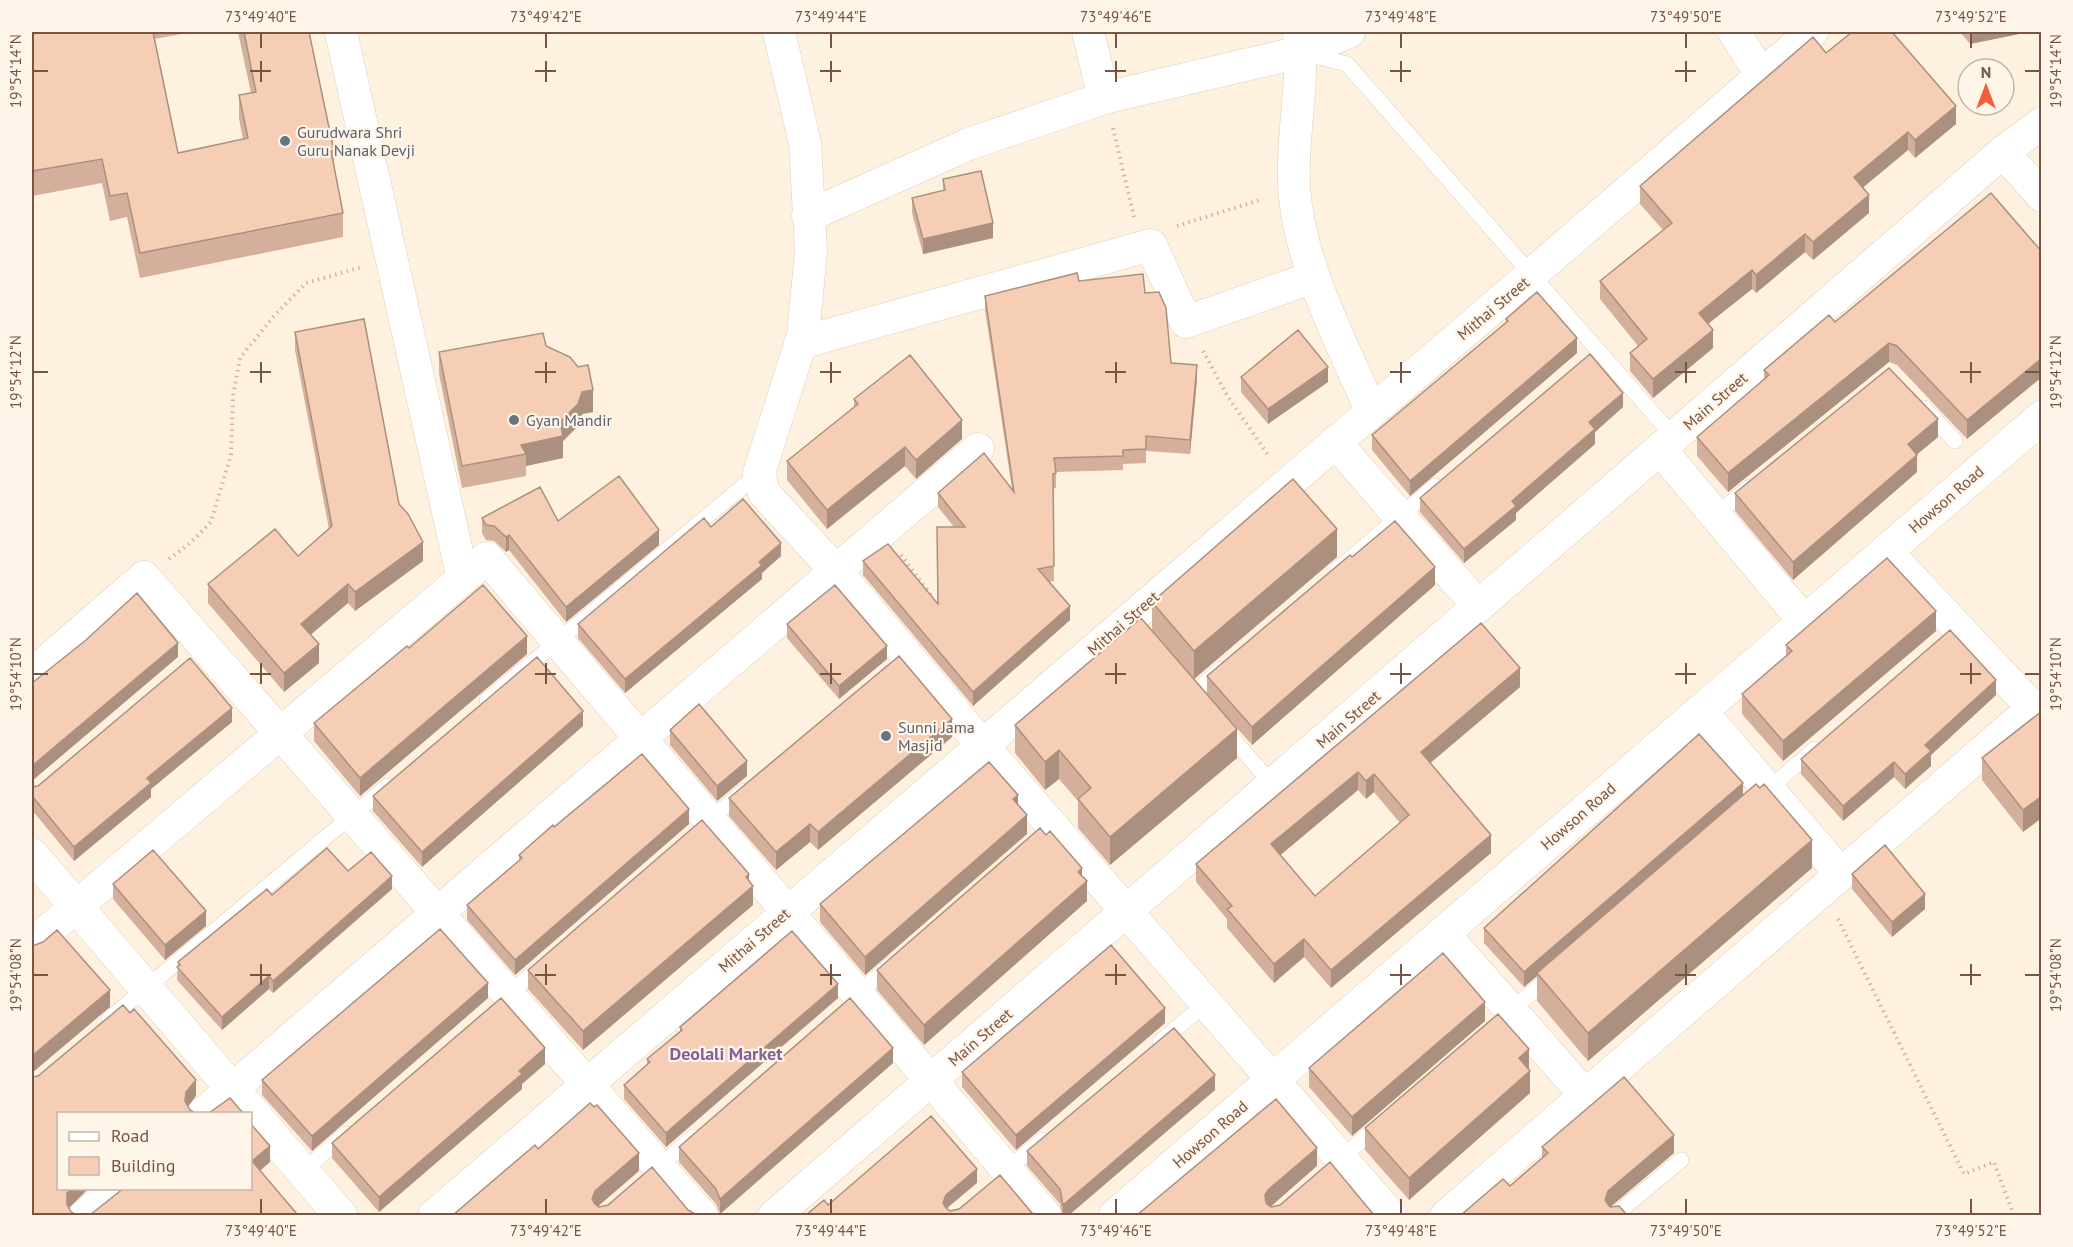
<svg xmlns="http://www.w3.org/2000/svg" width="2073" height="1247" font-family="'PT Sans',sans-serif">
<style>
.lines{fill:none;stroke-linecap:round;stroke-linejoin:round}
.lane-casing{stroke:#e3cdbb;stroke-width:16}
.street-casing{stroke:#e3cdbb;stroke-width:33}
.secondary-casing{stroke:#ead0ba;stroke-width:34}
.path{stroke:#dab098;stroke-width:4;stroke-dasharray:1.5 4.5;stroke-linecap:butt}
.lane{stroke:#fff;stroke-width:15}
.street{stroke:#fff;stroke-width:32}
.secondary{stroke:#fff;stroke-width:33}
.wall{fill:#d4b09c;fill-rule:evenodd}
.shaded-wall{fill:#ac907f}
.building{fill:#f6cdb5;stroke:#ac907f;stroke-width:1.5;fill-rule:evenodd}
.ticks{fill:none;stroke:#775545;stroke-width:2}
.worship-dot{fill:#6b7280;stroke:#fff5e8;stroke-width:2}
.labels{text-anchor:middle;stroke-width:4.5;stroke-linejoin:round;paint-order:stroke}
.worship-label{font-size:16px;fill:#5b616d;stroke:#fff5e8;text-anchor:start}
.street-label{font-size:16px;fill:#775545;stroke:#fff5e8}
.neighbourhood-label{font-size:18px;font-weight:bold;fill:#85609b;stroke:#fff5e8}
.neatline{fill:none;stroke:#775545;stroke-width:2}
.ticks-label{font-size:15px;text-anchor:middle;fill:#775545}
</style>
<rect width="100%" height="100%" fill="#fef1e0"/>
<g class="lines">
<defs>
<path id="lane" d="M1307,54l40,10 327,373
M1924,408l31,33
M1715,515l35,-28
M1337,570l98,-84
M1193,693l28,-24
M487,700l272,-227
M1223,727l49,57
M1765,792l50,-43
M707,822l37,-31
M505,997l39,-34
M854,997l38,-33
M1508,1013l43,-37
M109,1019l278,-233
M1160,1042l46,-39
M1338,1161l41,-36
M657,1168l36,-31
M303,1171l43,-37
M1003,1173l39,-33
M1614,1216l67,-56"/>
<path id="street" d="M341,32l122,547
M779,32l26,111 6,108 -8,85 -44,137 5,20 72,78 146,174 409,471
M1088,32l16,66
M1299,32c6,58 -11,116 -3,174 10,71 47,139 75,205
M1734,32l27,43
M2003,152l39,44
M808,216l161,-72 135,-46 197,-46 48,-20
M800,343l351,-98 35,77 128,-45
M1335,442l143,164
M1660,449l145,173
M32,674l112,-97 558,639
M1701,711l140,163
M1443,933l142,162
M32,944l455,-386 559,658
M203,1114l775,-665
M84,1216l32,-28
M434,1216l1097,-941 281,-243
M774,1216l1229,-1064 39,-29
M1446,1216l587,-508 -147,-157"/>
<path id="secondary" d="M32,855l309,361
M1115,1216l927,-799"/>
</defs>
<use href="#lane" class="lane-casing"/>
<use href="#street" class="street-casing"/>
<use href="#secondary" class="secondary-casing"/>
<path class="path" d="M1113,128l21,89
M1177,226l86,-27
M1203,351l25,46 41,59
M901,555l30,40
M169,559l20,-15 22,-22 20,-67 2,-59 7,-38 33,-41 33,-34 56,-16
M1838,919l126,255 30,-12 20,54"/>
<use href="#lane" class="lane"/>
<use href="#street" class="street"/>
<use href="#secondary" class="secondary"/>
</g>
<path class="wall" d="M32,32h161l-39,7 24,114 65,-14 -4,-20v-24l12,-2 -13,-61h71l25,119v15l9,47v24l-203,41 -13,-61 -17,4 -8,-38 -70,13z
M1960,32h69l-59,12z
M1826,53l130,71 -41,34 -7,-8 -45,37 6,26 -56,47 -8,-8 -49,41 -4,-4 -44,35 5,24 -60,50 -23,-27v-18l8,-7 -38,-47v-18l63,-51 -23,-26v-18z
M943,179l50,59 -70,16 -11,-41v-15l31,-7z
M1991,193l-24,246 -70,-74 -8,-3 -161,130 -31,-36v-19l67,-57v-10l71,-48z
M1079,281l66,12 26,70 26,16 -7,75 -44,-3v12l-23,1v6l-67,2v16h-3l1,93 -5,1 21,38 -97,86 -110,-131v-14l75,42 16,-76 -16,-20v-14l74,-4 -27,-179v-14z
M1506,319l71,34 -167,143 -38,-46v-15l134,-113z
M295,332l104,172 24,57 -68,50 -7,-8 -38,32 9,28 -35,29 -76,-89v-19l90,-28 31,-27 -34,-179z
M546,346l47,66 -11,2 -4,12 -15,15v17l-37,8v10l-64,12 -23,-114v-22z
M1241,377l87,5 -60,42 -27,-32z
M854,399l108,40 -46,40 -11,-13 -78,63 -40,-49v-19l67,-54z
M1623,407l-28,25v12l-79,69v7l-52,43 -44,-51v-14z
M1938,437l-21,17v18l-124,108 -58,-69v-18z
M482,518l76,3 101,24 -93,77 -57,-72 -3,2 -12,-11 -8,-1 -4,-7z
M711,527l70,29 -19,17v6l-137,114 -47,-55v-14z
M1337,557l-143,122 -42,-49v-28z
M1352,557l83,28 -183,160 -45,-51v-18z
M1481,623l39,64 -90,76 61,90 -160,135 -27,-31 -30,26 -47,-55v-9l-31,-37v-18zM1358,790l8,9 8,-7 26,31 -85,73 -35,-41z
M787,624l100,35 -48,40 -52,-61z
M1936,631l-153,130 -41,-47v-20l44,-38v-11z
M409,648l118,6 -167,142 -46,-55v-18z
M1996,695l-65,60v11l-26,23 -11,-12 -51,44 -42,-47v-15z
M2042,711l-19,121 -41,-52v-22z
M232,722l-81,67v8l-77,64 -42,-51v-23l6,-1z
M1015,725l222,33 -127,107 -32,-37v-27l-19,-22 -14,11 -30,-37z
M583,726l-161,141 -49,-56v-15z
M670,730l77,46 -30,25 -47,-56z
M952,737l-134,113 -8,-8 -34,28 -47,-54v-18z
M1743,795l69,73 -224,193 -51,-60v-25l-13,11 -40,-44v-15z
M1018,804l9,30 -162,141 -45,-53v-18z
M689,824l-174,151 -48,-55v-15l52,-44v-6l35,-28z
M348,871l44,18 -119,104 -4,-4 -47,41 -45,-50 1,-18 94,-67z
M1852,874l73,35 -33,28 -40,-48z
M1082,876l5,25 -163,144 -47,-55v-20z
M749,880l4,25 -170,145 -55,-61v-19z
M113,884l93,42 -41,34 -52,-61z
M488,998l-176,153 -50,-56v-15z
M838,998l-172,149 -42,-48v-14l23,-20v-6l33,-27v-5z
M1485,1021l-133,115 -43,-49v-19z
M1165,1023l-149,127 -54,-63v-15z
M893,1063l-173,151 -4,-10 -37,-42v-15z
M545,1064l-23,20v5l-143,123 -47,-54v-15z
M1529,1070l1,23 -121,107 -44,-50v-22z
M1215,1090l-146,125h-7l-2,-11 -33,-38v-15z
M1542,1147l132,6 -64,54 -100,-21 32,-28z"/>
<path class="shaded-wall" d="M1970,32h59l-59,12z
M1956,106v18l-41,34v-18z
M1908,132v18l-54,45v-18z
M1869,195v18l-56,47v-18z
M993,223v15l-70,16v-15z
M1805,234v18l-49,41v-18z
M1752,270v19l-53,42v-18z
M1713,330v18l-60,50v-19z
M1577,338v15l-167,143v-15z
M1889,343v19l-161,130v-19z
M2042,358v19l-75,62v-19z
M1197,365v14l-7,75v-14z
M1328,367v15l-60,42v-15z
M593,390v22l-11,2 -4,12 -15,15v17l-37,8v-12l-5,-9 39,-23 22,-30z
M1623,393v14l-28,25v12l-79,69v7l-52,43v-14l125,-127z
M1938,419v18l-30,25v-18z
M962,420v19l-46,40v-19z
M905,447v19l-78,63v-19z
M1917,455v17l-124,108v-18z
M1337,529v28l-143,122v-28z
M659,530v15l-93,77v-15z
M509,535v15l-3,2v-15z
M423,542v19l-68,50v-19z
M781,543v13l-19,17v6l-137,114v-14z
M1435,567v18l-183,160v-18z
M348,584v19l-47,40v-19z
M1070,606v14l-97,86v-14z
M1936,611v20l-153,130v-20z
M527,636v18l-167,142v-18z
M178,643v14l-146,124v-15z
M319,644v19l-35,29v-19z
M887,646v13l-48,40v-13z
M1520,668v19l-99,84v-19z
M1996,680v15l-65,60v11l-26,23v-15l20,-29z
M232,708v14l-81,67v8l-77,64v-14l73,-69z
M583,711v15l-161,141v-15z
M952,719v18l-134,113v-18z
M1237,729v29l-127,107v-28z
M1059,750v29l-14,11v-28z
M747,761v15l-30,25v-15z
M1894,762v15l-51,44v-15z
M1358,772v18l-87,73v-19z
M1374,774v18l-8,7v-18z
M1743,783v15l-206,175v3l-13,11v-15z
M1018,795v19l-5,-15z
M2042,796v22l-19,14v-22z
M689,809v15l-174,151v-15z
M1027,815v19l-162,141v-18z
M810,824v18l-34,28v-18z
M1491,835v18l-160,135v-18z
M1812,840v28l-224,193v-28z
M1082,868v17l5,-4v20l-163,144v-20z
M749,874v16l4,-4v19l-170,145v-19z
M392,876v13l-119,104v-12z
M1925,894v15l-33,28v-15z
M206,911v15l-41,34v-15z
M1304,939v18l-30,26v-19z
M269,976v13l-47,41v-13z
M488,983v15l-176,153v-15z
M838,984v14l-172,149v-14z
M110,990v17l-78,66v-17z
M1485,1002v19l-133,115v-19z
M1165,1008v15l-149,127v-15z
M545,1048v16l-23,20v5l-143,123v-15z
M893,1048v15l-173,151v-15z
M1529,1049v21l-10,-12z
M1530,1071v22l-121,107v-22z
M1215,1075v15l-146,125h-6v-10z
M196,1080v16l-10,13v-17z
M1674,1135v18l-66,56 -3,-9 3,-9z
M270,1146v16l-18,16v-17z
M1317,1148v18l-49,43 -3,-14 3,-5z
M639,1153v18l-44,38 -3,-10 3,-8z
M977,1169v14l-31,26 -3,-6 3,-8z
M72,1188h17l-22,22v5v-22z"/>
<path class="building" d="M32,32h121l25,121 70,-15 -9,-43 17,-3 -12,-60h65l25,119h-3l12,62 -203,40 -13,-60 -17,3 -8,-37 -70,12z
M1852,32h40l64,74 -41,34 -7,-8 -54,45 15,18 -56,47 -8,-8 -49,41 -4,-5 -53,43 14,17 -60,49 -23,-26 17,-14 -47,-58 72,-58 -32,-37 173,-149 13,16z
M981,171l12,52 -70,16 -11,-41 33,-8 -2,-11z
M1991,193l51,59v106l-75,62 -70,-74 -8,-3 -161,130 -31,-36 72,-62 -5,-5 65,-55 6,7z
M1077,273l2,8 64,-7 2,19 14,-1 7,16 5,55 26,2 -7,75 -44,-4v13l-23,1v6l-69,2 2,15 -3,1 1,92 -16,3 32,37 -97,86 -110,-131 25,-17 50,60 -1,-77h28l-27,-34 46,-40 30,39 -29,-196z
M1537,292l40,46 -167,143 -38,-46 136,-114 -2,-2z
M364,319l35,185 9,10 15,28 -68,50 -7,-8 -47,40 18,20 -35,29 -76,-89 67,-55 23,27 34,-30 -37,-194z
M1298,330l30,37 -60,42 -27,-32z
M543,333l3,13 24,11 8,10 10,-2 5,25 -11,2 -4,12 -18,18 3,14 -42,9 5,9 -64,12 -23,-114z
M1590,354l33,39 -34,29 6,7 -83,72 4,5 -52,43 -44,-51z
M910,355l52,65 -46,40 -11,-13 -78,63 -40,-49 71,-57 -4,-5z
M1889,368l49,51 -30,25 9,11 -124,107 -58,-69z
M619,476l40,54 -93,77 -57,-72 -3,2 -12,-11 -8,-1 -4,-7 58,-31 18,34z
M1293,479l44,50 -143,122 -42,-49z
M743,499l38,44 -22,19 3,3 -137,114 -47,-55 126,-106 7,9z
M1395,521l40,46 -183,160 -45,-51 143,-121 2,2z
M1887,558l49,53 -153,130 -41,-47 50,-43 -6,-6z
M483,585l44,51 -167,142 -46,-55 93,-77 2,2z
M835,585l52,61 -48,40 -52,-62z
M137,593l41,50 -146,123v-83l54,-43z
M1141,618l96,111 -127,108 -32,-38 13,-11 -32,-38 -14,12 -30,-37z
M1481,623l39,45 -99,84 70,83 -160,135 -27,-31 -30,25 -47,-55 5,-3 -36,-42zM1358,772l8,9 8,-7 35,41 -94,81 -44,-52z
M1950,630l46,50 -71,65 6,6 -26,23 -11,-12 -51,44 -42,-47z
M899,656l53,63 -134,113 -8,-8 -34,28 -47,-54z
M537,657l46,54 -161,141 -49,-56z
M190,658l42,50 -85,70 4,5 -77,64 -42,-51v-9l6,-1z
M699,704l48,57 -30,25 -47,-56z
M2042,711v85l-19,14 -41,-52z
M1699,734l44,49 -219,189 -40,-44z
M642,754l47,55 -174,151 -48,-55 55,-47 -3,-3 34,-30 1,2z
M989,762l29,33 -5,4 14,16 -162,142 -45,-53z
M1756,784l4,4 4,-4 48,56 -224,193 -51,-60z
M702,820l47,54 -3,3 7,9 -170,145 -55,-61z
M1040,828l6,7 4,-4 32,37 -4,4 9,9 -163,144 -47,-55z
M1885,845l40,49 -33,28 -40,-48z
M327,848l21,23 23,-19 21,24 -119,105 -4,-5 -47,41 -45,-50 3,-2 -2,-3 89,-73 5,6z
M153,850l53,61 -41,34 -52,-61z
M440,929l48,54 -176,153 -50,-56z
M57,930l53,60 -78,66v-110l11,-4z
M792,931l46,53 -172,149 -42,-48 26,-23 -3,-3 35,-29 -2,-3z
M1111,945l54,63 -149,127 -54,-63z
M1443,953l42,49 -133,115 -43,-49z
M501,998l44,50 -26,23 3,3 -143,123 -47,-54z
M850,998l43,50 -173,151 -4,-10 -37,-42z
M123,1005l7,8 4,-4 62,71 -10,12 -1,9 5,9 6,3h-138v75h14l-5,5v11l4,8 6,3h-45v-138l6,-1z
M1498,1014l31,35 -10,9 11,13 -121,107 -44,-50z
M1174,1028l41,47 -152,130 -3,-16 -33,-38z
M1624,1077l50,58 -66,56 -3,9 5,7 9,-1 8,9h-166l42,-36 7,7 38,-33 -6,-6z
M230,1098l13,15h-34z
M1276,1099l41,49 -49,42 -3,5 1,8 5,4 9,-2 50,-43 44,53h-237z
M590,1103l4,4 3,-2 42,48 -44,38 -3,8 3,5 4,3 9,-2 44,-38 36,43 9,5h-244l82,-70 3,4z
M931,1116l46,53 -31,26 -3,8 3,5 4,3 9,-2 41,-34 32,38 6,2h-232l18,-15 4,5z
M250,1123l20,23 -18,15 45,53 -2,1h-205l34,-27h126z"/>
<path class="ticks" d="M261,33v15M546,33v15M831,33v15M1116,33v15M1401,33v15M1686,33v15M1971,33v15M261,61v21M546,61v21M831,61v21M1116,61v21M1401,61v21M1686,61v21M33,71h15M250,71h21M535,71h21M820,71h21M1105,71h21M1390,71h21M1675,71h21M2025,71h15M261,362v21M546,362v21M831,362v21M1116,362v21M1401,362v21M1686,362v21M1971,362v21M33,372h15M250,372h21M535,372h21M820,372h21M1105,372h21M1390,372h21M1675,372h21M1960,372h21M2025,372h15M261,663v21M546,663v21M831,663v21M1116,663v21M1401,663v21M1686,663v21M1971,663v21M33,674h15M250,674h21M535,674h21M820,674h21M1105,674h21M1390,674h21M1675,674h21M1960,674h21M2025,674h15M261,964v21M546,964v21M831,964v21M1116,964v21M1401,964v21M1686,964v21M1971,964v21M33,975h15M250,975h21M535,975h21M820,975h21M1105,975h21M1390,975h21M1675,975h21M1960,975h21M2025,975h15M261,1199v15M546,1199v15M831,1199v15M1116,1199v15M1401,1199v15M1686,1199v15M1971,1199v15"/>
<g class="worship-dot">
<circle cx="285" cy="141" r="6"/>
<circle cx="514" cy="420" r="6"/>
<circle cx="886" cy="736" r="6"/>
</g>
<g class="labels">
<g class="worship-label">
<text x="297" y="138">Gurudwara Shri<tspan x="297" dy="18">Guru Nanak Devji</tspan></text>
<text x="526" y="426">Gyan Mandir</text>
<text x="898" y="733">Sunni Jama<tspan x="898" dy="18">Masjid</tspan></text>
</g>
<g class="street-label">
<text transform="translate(1493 308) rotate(-40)" y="6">Mithai Street</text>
<text transform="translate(1715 401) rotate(-41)" y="6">Main Street</text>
<text transform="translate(1946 499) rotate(-41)" y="6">Howson Road</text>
<text transform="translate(1123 623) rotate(-41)" y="6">Mithai Street</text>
<text transform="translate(1348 719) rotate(-41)" y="6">Main Street</text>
<text transform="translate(1578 816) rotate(-41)" y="6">Howson Road</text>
<text transform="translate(754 940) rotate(-41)" y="6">Mithai Street</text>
<text transform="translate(980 1037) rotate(-41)" y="6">Main Street</text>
<text transform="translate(1210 1134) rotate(-41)" y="6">Howson Road</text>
</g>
<g class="neighbourhood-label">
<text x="726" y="1060">Deolali Market</text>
</g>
</g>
<rect width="2073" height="1247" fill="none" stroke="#fff5e8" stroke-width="66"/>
<rect x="57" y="1112" width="195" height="78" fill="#fff5e8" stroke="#c9b5a7" stroke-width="1.5"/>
<rect x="69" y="1132" width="30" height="9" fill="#ffffff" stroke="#c9b5a7" stroke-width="1.5"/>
<text x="111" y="1142" font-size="18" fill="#775545">Road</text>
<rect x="69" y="1157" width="30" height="18" fill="#f6cdb5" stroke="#c9b5a7" stroke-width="1.5"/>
<text x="111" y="1172" font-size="18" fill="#775545">Building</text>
<g transform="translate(1986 87)"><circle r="28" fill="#fff5e8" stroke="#c9b5a7" stroke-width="1.5"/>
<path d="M0-4.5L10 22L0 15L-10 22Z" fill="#f35e3a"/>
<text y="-9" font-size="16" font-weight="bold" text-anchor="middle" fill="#775545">N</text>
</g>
<rect x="33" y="33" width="2007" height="1181" class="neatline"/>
<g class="ticks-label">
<text x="261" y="22">73°49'40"E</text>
<text x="546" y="22">73°49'42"E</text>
<text x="831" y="22">73°49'44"E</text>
<text x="1116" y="22">73°49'46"E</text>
<text x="1401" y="22">73°49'48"E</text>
<text x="1686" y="22">73°49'50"E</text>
<text x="1971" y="22">73°49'52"E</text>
<text transform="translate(16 71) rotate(-90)" y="5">19°54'14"N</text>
<text transform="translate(2056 71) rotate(-90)" y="5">19°54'14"N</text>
<text transform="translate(16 372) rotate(-90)" y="5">19°54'12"N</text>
<text transform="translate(2056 372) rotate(-90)" y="5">19°54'12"N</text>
<text transform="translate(16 674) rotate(-90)" y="5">19°54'10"N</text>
<text transform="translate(2056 674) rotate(-90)" y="5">19°54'10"N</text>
<text transform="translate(16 975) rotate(-90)" y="5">19°54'08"N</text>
<text transform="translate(2056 975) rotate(-90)" y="5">19°54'08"N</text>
<text x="261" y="1236">73°49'40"E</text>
<text x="546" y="1236">73°49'42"E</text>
<text x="831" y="1236">73°49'44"E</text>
<text x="1116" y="1236">73°49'46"E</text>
<text x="1401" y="1236">73°49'48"E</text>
<text x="1686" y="1236">73°49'50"E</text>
<text x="1971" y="1236">73°49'52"E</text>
</g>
</svg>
